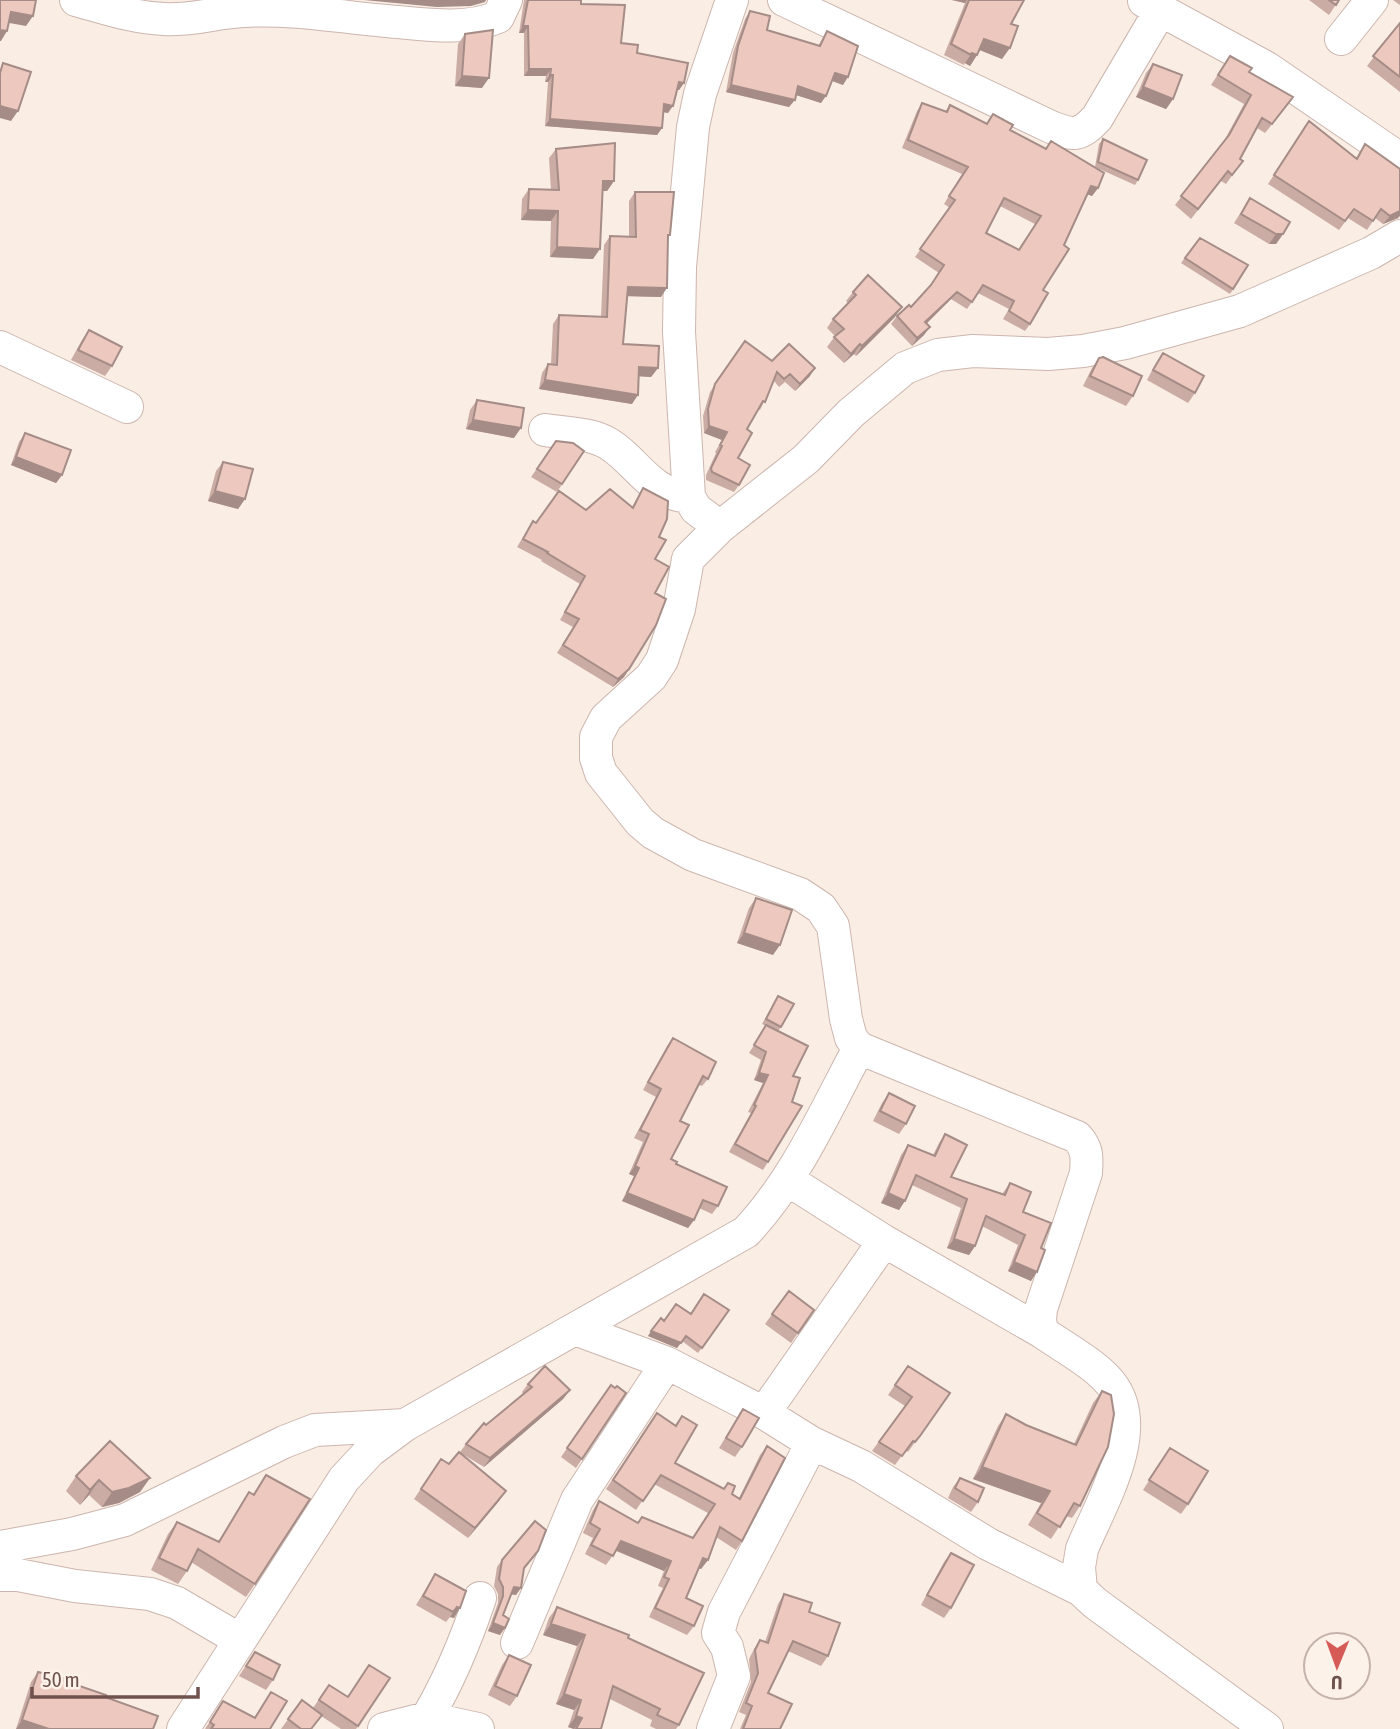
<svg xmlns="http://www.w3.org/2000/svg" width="1400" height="1729" font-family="'Asap Condensed',sans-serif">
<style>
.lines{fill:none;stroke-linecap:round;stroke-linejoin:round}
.minor-casing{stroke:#ccb6af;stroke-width:34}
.minor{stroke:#fff;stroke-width:32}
.wall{fill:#cbaca4;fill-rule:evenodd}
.shaded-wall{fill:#a58c86}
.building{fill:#ecc8bf;stroke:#a58c86;stroke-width:2;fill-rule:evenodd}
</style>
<rect width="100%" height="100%" fill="#f9ede4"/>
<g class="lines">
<defs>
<path id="minor" d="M76,0c29,8 58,18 88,19 27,2 53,-7 80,-8 50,-3 103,7 154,11 32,3 70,8 100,-5l8,-17
M784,0l267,127c23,9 29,9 46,-9l63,-107
M1144,1l123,67 133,91
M1341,39l31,-39
M0,347l127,60
M545,430c19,3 47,3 64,14 30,19 39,49 80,53
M720,527l-24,-18 -7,-12 -10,-165 1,-65 13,-140 7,-33 32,-94
M788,1180l96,61 158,91
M575,1329l92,34 97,50 48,30 49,23 127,78 93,46
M764,1413l120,-172
M0,1547l72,-13 53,-14 159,-78 31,-12 90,-5
M0,1575h18l57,11 75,8 27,9 63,37
M517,1643l60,-143 90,-137
M427,1718c23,-39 39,-78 53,-120
M183,1729l161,-250 26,-28 35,-26 341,-193c50,-53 79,-121 113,-184
M384,1729l43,-11 51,11
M713,1729l21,-53 -7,-29 -9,-14 6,-21 88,-169
M1267,1729l-172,-126 -14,-13 -2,-23 3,-18c18,-44 62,-115 32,-161 -13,-21 -51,-41 -72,-56l-2,-12 1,-11 45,-136c1,-15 2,-24 -9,-36l-218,-89 -8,-10 -5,-19 -13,-93 -12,-18 -21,-14 -107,-39 -40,-22 -13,-11 -39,-49 -5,-15v-21l10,-19 45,-41 11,-17 17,-51 9,-50 32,-32 86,-68 45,-46 54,-45 33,-13 35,-4 75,3 35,-3 42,-8 115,-32 131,-58 29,-17"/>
</defs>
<use href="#minor" class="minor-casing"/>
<use href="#minor" class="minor"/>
</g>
<path class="wall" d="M524,0h57v4l40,39 63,40 -5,7h-2l-9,23 -5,-1 -1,16 -5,7 -112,-9 3,-44h-3l1,-6h-22v-43h-5z
M952,0h72l-13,24 -9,35 -22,-9 -10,16 -5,-3 -1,2 -20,-10 21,-52z
M1309,0h30l-10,15z
M1393,0h7v5z
M750,11l17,19 51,16 9,-15 16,54 -11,-4 -11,22 -25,-8 -7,12 -63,-15 7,-39 12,-34z
M1400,23v69l-33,-26z
M465,34l17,54 -27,-2 3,-42z
M1230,56l57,50 -22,27 -8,-5 -17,31 -4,11 -10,14 -5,-3 -30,38 -16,-14 49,-64 20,-37 -33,-19z
M1153,64l20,35 -7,10 -30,-12 10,-24z
M922,103l23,9 5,-7 37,19 6,-10 17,16 88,58 -6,8 -4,-2 -45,96 -13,34 -5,7 -22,-12 6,-10 -31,-16 -11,16 -16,-10 -25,25 -2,11 -12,11 -21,-22 6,-8 14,-9 19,-21 9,-13 -24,-16 35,-49 -6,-4 18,-30 -60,-26 15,-37zM1000,206l35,18 -17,26 -32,-17z
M1309,121l47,37 9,-14 33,74 -15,6 -8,-6 -8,12 -19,-12 -9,12 -71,-46z
M1103,139l35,41 -3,5 -40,-18 4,-23z
M556,149l58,32 -7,10h-5l-9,68 -43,-2 1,-36 -30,-1 1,-21 7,-10 22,1 -2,-32z
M635,192l33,46 -7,59 -34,-1 -4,48 35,24 -7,9 -12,-1 -7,28 -93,-15 3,-16 6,-9h3l2,-40 6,-9 42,2 3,-72 6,-9 19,1v-36z
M1250,198l33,36 -7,10h-7l-35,-21z
M1200,238l48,27 -18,29 -49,-31z
M853,292l42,25 -39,39 -2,-2 -10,9 -17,-16 8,-11 -8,-8 6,-9 15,-16 -2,-2z
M89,330l23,36 -7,10 -34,-16 11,-20z
M745,341l27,20 38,15 -15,15 -10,-9 -6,5 -5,-6 -14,29 -2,-1 -11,20 -9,29 1,27 -5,7 -28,-12v-5l10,-22 -1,-1 7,-12 -18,-7 -1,-17 7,-24z
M1163,353l32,40 -7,10 -41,-23 9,-17z
M1099,358l34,38 -7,10 -43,-20 9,-18z
M477,400l37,38 -48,-9 4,-19z
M25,433l37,42 -6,8 -45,-18 8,-23z
M556,441l28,10 -27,41 -26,-15z
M223,462l22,37 -7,10 -30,-8 8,-30z
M643,488l16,49 -4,22v34l-26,76 -5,8 -11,10 -56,-34 16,-26 -13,-7 20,-36 -39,-23 1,-1 -25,-13 16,-26 3,2 50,-13 46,-3z
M756,898l17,57 -36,-12 12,-35z
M778,996l3,31 -3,4 15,45 -25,86 -5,8 -34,-18 22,-39 -3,-1 15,-29 -9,-3 7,-20 -12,-7 17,-27 -4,-2z
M673,1038l35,41 -6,7 -3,-1 -19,36 -9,38 47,47 -6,8 -13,-6 -5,12 -6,8 -66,-27 12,-25 -5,-2 14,-32 -9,-4 22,-41 -13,-7 24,-44z
M889,1093l17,31 -7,10 -26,-13 9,-18z
M945,1134l6,43 51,17 8,-11 31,65 -10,33 -23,-10 10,-26 -36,-19 -7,20 -6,9 -22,-7 14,-40 -49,-23 -13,25 -18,-7 20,-48 7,-10 25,10 6,-12z
M789,1291l25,19 -23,33 -26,-19z
M729,1310l-31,43 -16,-12 -5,7 -29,-12 16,-15 27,-7z
M908,1366l42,27 -37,52 -5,7 -2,-2 -11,15 -23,-14 33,-45 -17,-11z
M528,1384l42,6 -7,9 -79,68 -20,-12 35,46 -31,37 -54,-39 27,-40 8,5 11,-12 6,-8 20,-19 37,-31 -1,-2z
M611,1385l4,3 11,5 -50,75 -15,-11z
M1102,1391l-22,115 -8,12 -6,-2 -15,23 -23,-14 13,-22 -68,-24 25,-53 8,-12 20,11 48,19 19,-41z
M743,1409l-1,38 -7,10 -16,-9z
M657,1413l18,12 7,-9 -7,47 64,35 21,-43 7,-9 -25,95 -6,9 -20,-13 -8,23 -7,9 -2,-1 -13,30 8,28 -7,9 -38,-18 14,-29 -5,-2 6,-15 -48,-20 -10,14 -21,-11 8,-16 -10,-5 10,-23 6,-9 39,21 54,16 16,-25 -54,-29 -18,26 -30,-21z
M1170,1448l18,56 -7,10 -38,-24z
M266,1475l-11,109 -9,13 -55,-35 -4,9 -9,13 -27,-14 17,-36 9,-12 41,20 31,-50 4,2z
M76,1476l74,2 -10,14 -21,11 -17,4 -13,-12 -9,10 -14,-14z
M960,1478l18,24 -7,10 -23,-14 5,-11z
M951,1553v55l-7,10 -23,-13 23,-43z
M532,1559l-9,10 -7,26 -5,-1 -8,21 -3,20 -12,-4 10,-28v-9l-4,-8 3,-19 5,-7z
M435,1574l31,17 -12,27 -4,-1 -4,5 -30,-17z
M784,1594l25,18 19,44 -7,10 -33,-15 -20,42 12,36h-40l6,-14 -7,-3 12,-30 -2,-23 5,-10 6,-9 5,2 13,-38z
M557,1607l71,31 51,87 -3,4h-20l-6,-3 2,-6 -42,-21 -9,30h-27l-6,-2 6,-17 -18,-6 21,-58 -34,-11 6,-17z
M255,1652l18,28 -7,10 -27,-14z
M509,1655l8,41 -7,10 -22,-11 14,-30z
M38,1672l24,8 43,17 48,32h-137l15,-47z
M390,1678l-34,51h-15l-20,-13 -10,13h-30l21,-29 11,8 16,-23 19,12z
M271,1692l-1,37h-65l18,-28 31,17z"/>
<path class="shaded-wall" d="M364,0h122l-1,2 -14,4 -34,1z
M952,0h15l-2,3z
M11,12l22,4 -7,10 -22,-4z
M523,26h5l-4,7h-5z
M0,30l7,1 -6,10h-1z
M984,39l26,9 -8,11 -25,-10z
M972,53l5,2 -7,11 -5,-3z
M529,69h22l-5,7h-22z
M835,73l13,4 -5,8 -13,-5z
M550,75h3l-5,7h-3z
M462,76l27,2 -7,10 -27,-2z
M679,82l5,1 -5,7 -5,-1z
M731,85l64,15 -6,7 -63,-15z
M798,86l28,10 -5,7 -28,-9z
M1143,87l30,12 -7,10 -30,-12z
M664,104l9,2 -5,7 -9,-2z
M0,106l18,5 -7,10 -11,-3z
M550,119l112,9 -5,7 -112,-9z
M603,181h11l-7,10h-11z
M1091,186l7,2 -6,8 -6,-2z
M528,210l30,1 -7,10 -30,-1z
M1400,211v5l-2,2 -15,6 7,-8z
M1276,234h7l-7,10h-7z
M557,247l43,2 -7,10 -43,-2z
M628,287l39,1 -6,9 -39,-1z
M957,292l-6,7 -31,31 5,-8z
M902,307l-7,10 -39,39 6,-10z
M930,327l-6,8 -12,11 5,-8z
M860,344l-6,10 -10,9 7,-9z
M639,367l19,1 -7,9 -18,-1z
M815,368l-5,8 -15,15 5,-7z
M545,380l93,15 -6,9 -93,-15z
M473,420l48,8 -7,10 -48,-9z
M709,426l18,6 -5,8 -18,-7z
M16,457l46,18 -6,8 -45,-18z
M215,491l30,8 -7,10 -30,-8z
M629,669l-5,8 -11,10 5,-8z
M744,933l36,12 -7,10 -36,-12z
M759,1073l9,2 -5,8 -9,-3z
M635,1166l4,2 -5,8 -5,-2z
M627,1193l67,27 -6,8 -66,-27z
M888,1193l17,8 -6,9 -18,-7z
M954,1239l21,7 -6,9 -22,-7z
M1014,1262l23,10 -6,9 -23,-10z
M651,1331l35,5 -9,12 -29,-12z
M570,1390l-7,9 -79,68 6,-9z
M982,1467l68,24 -9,12 -68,-24z
M150,1478l-10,14 -21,11 -17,4 10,-15z
M99,1480l-10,15 -9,10 10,-15z
M506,1491l-7,10 -31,37 7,-10z
M621,1541l50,20 -7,10 -49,-21z
M703,1558l5,2 -7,9 -5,-2z
M514,1587l7,1 -5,7 -7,-1z
M457,1607l3,1 -6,10 -4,-1z
M493,1623l12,5 -5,7 -12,-4z
M551,1624l34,11 -8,11 -34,-11z
M564,1694l17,6 -7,10 -18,-6z
M576,1716l6,2 -8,11 -6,-2z
M22,1720l27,9h-33z"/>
<path class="building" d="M0,0h36l-3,16 -22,-4 -4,19 -7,-1z
M528,0h53v4l44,1 -4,38 17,2 -1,8 51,10 -4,20 -5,-1 -6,24 -9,-2 -2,24 -112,-9 3,-44h-3l1,-6h-22l-1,-43h-5z
M969,0h55l-13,24 7,2 -8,22 -26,-9 -7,16 -5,-2 -1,2 -20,-11z
M1329,0h10l-3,5z
M750,11l20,5 -3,14 53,16 7,-15 31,15 -10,31 -13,-4 -9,23 -28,-10 -3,14 -64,-15 7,-39z
M1400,23v54l-27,-21z
M493,30l-4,48 -27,-2 3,-42z
M1230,56l22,12 -3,4 44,25 -21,27 -10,-6 -22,41 3,2 -11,14 -4,-4 -30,38 -17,-13 48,-61 22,-40 -33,-20z
M3,63l28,9 -13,39 -18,-5v-33z
M1153,64l29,11 -9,24 -30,-12z
M922,103l25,9 3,-7 37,19 6,-10 20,11 -3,5 36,19 5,-8 53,32 -6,15 -7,-2 -27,59 5,4 -26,41 5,3 -18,31 -21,-13 5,-10 -31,-16 -11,17 -15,-10 -32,30 5,5 -13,11 -20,-22 12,-11 2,2 20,-22 13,-20 -24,-16 35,-49 -6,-4 19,-29 -60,-27zM1004,198l37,18 -22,34 -33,-17z
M1309,121l48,38 8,-15 35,25v42l-10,5 -9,-7 -8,12 -19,-12 -9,12 -71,-46z
M1103,139l44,21 -9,20 -40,-18z
M615,143l-1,38h-11l-3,68 -43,-2 1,-36 -30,-1 1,-21 30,1 -3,-41z
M635,192h39l-4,43h-2l-1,53 -39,-1 -5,57 36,2 -1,22 -19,-1 -1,28 -93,-15 3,-16 9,1 2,-50 48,2 3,-81 26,1z
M1250,198l40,24 -7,12h-7l-35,-20z
M1200,238l48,27 -15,24 -48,-31z
M868,275l34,32 -40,39 -2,-2 -9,10 -17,-17 10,-8 -11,-10 23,-24 -3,-3z
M89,330l33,17 -10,19 -34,-16z
M745,341l27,20 17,-17 26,24 -15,16 -10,-10 -6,5 -7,-7 -12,30 -2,-1 -16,28 5,4 -14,25 12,7 -11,20 -27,-13 -1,-4 11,-22 -2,-1 7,-13 -18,-6 -1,-17 7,-25z
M1163,353l41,23 -9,17 -42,-23z
M1103,357l39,19 -9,20 -43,-20 9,-18z
M477,400l47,8 -3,20 -48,-8z
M25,433l46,17 -9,25 -46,-18z
M556,441l17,2 11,8 -22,33 -25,-15z
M223,462l30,7 -8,30 -30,-8z
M643,488l25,13 -1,18 -8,18 7,3 -11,19 14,8 -14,26 11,6 -10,26 -27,44 -11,10 -55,-34 16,-26 -14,-7 20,-36 -38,-23 1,-1 -25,-13 10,-18 3,2 23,-32 27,19 24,-21 23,19z
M756,898l36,12 -12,35 -36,-12z
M778,996l16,8 -13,23 -15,-8z
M766,1025l42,21 -15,30 7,2 -8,24 10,4 -34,56 -33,-18 21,-38 -2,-1 14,-30 -9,-2 7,-21 -12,-7z
M673,1038l43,24 -8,17 -5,-3 -23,45 9,4 -18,34 6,3 -1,2 51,23 -9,19 -15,-6 -9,20 -67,-27 12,-25 -4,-2 14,-32 -9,-4 21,-41 -13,-7z
M889,1093l26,13 -9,18 -26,-13z
M945,1134l22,11 -16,32 54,18 5,-12 21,9 -8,20 28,11 -10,25 4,2 -8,22 -23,-10 11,-27 -39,-19 -11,30 -21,-7 13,-40 -51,-24 -11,26 -17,-8 20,-48 27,11z
M789,1291l25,19 -16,23 -26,-19z
M704,1294l25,16 -27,38 -16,-12 -5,7 -30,-12 10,-13 3,3 12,-17 15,10z
M545,1366l25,24 -80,68 -24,-14 18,-21 2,2 46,-38 -4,-3z
M908,1366l42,27 -30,43 -5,6 -2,-1 -11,15 -23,-14 33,-45 -17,-12z
M611,1385l4,3 2,-2 9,7 -44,66 -15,-11z
M1102,1391l9,4 3,19 -6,33 -28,59 -6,-3 -14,24 -23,-14 13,-22 -68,-24 24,-53 20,11 50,20z
M743,1409l16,9 -17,29 -16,-9z
M657,1413l19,13 6,-10 15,9 -22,38 49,26 4,-6 7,3 -3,8 8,5 27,-53 18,12 -43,83 -22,-14 -12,33 -5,-2 -17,40 17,8 -9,20 -39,-18 14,-29 -5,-2 7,-16 -50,-20 -8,15 -22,-11 9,-16 -10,-6 9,-22 39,22 4,-6 51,21 22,-34 -54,-29 -18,26 -30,-21z
M110,1441l40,37 -21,10 -17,4 -13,-12 -9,10 -14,-14z
M1170,1448l38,23 -20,33 -39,-24z
M459,1452l47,39 -31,37 -54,-39 20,-30 8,5z
M266,1475l44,24 -55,85 -57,-35 -11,22 -28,-13 18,-36 42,20 30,-50 5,3z
M960,1478l24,10 -6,14 -23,-14z
M535,1521l11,9 -8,21 -14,17 -3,20 -7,-1 -11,28 6,4 -4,9 -12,-5 10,-27v-9l-4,-8 3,-19z
M951,1553l23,12 -23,43 -24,-13z
M435,1574l31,17 -6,17 -3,-1 -4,5 -30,-16z
M784,1594l28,9 -3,9 31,11 -12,33 -35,-15 -25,52 24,11 -12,25h-37l9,-23 -6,-3 12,-30 -3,-23 5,-10 8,3z
M557,1607l72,28 -1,3 76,35 -25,52 -22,-10 3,-6 -47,-23 -12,43h-25l6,-11 -6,-2 5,-16 -17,-6 21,-59 -34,-11z
M255,1652l25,13 -7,15 -27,-14z
M509,1655l22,10 -14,31 -22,-10z
M369,1665l21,13 -32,48 -39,-26 10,-15 19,12z
M38,1672l25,6 -1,2 44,15 -1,2 53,19 -5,13h-104l-27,-9z
M271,1692l16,9 -17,28h-59l3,-4 -4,-3 13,-21 32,17z
M302,1700l20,15 -11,14h-10l-13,-10z"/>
<g transform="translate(1337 1666) rotate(181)"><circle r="33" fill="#fdf2ea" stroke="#c4b2ab" stroke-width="2"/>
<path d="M0-5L12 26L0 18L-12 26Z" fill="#d65b57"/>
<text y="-10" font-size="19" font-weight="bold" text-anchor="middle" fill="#6f524d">U</text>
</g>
<path d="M32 1687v10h166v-10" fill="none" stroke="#6f524d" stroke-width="3.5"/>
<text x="42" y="1687" font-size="21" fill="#6f524d" stroke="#fdf2ea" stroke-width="5" paint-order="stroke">50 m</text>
</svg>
